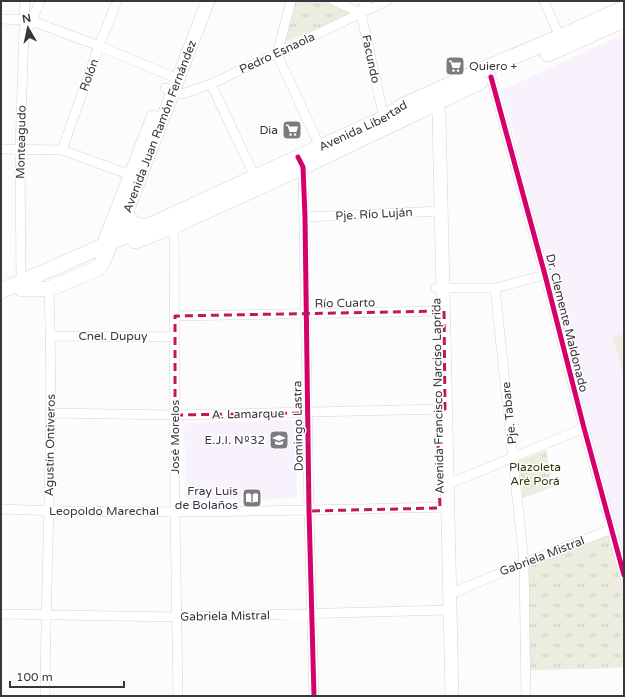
<svg xmlns="http://www.w3.org/2000/svg" width="625" height="697" font-family="'Varela Round',sans-serif">
<style>
.built{fill:#f8f2fd}
.grass{fill:#eceddf}
.park{fill:url(#park-tufts)}
.lines{fill:none;stroke-linecap:round;stroke-linejoin:round}
.minor-casing{stroke:#d6d3d8;stroke-width:10}
.secondary-casing{stroke:#d6d3d8;stroke-width:14}
.primary-casing{stroke:#d6d3d8;stroke-width:16}
.minor{stroke:#fff;stroke-width:9}
.secondary{stroke:#fff;stroke-width:13}
.primary{stroke:#fff;stroke-width:15}
.cycleway-casing{stroke:#fff;stroke-width:8}
.cycleway{stroke:#d6006c;stroke-width:5}
.marked{fill:none;stroke:#c2185b;stroke-width:3;stroke-dasharray:8 5;stroke-linejoin:round}
.labels{text-anchor:middle;stroke-width:3;stroke-linejoin:round;paint-order:stroke}
.street-label{font-size:12px;fill:#3a353e;stroke:#fff}
.poi-label{font-size:12px;fill:#3a353e;stroke:#fff;text-anchor:end}
.park-label{font-size:12px;fill:#37380b;stroke:#fff}
</style>
<defs>
<pattern id="park-tufts" width="24" height="20" patternUnits="userSpaceOnUse"><rect width="24" height="20" fill="#eceddf"/><path d="M3 7l-1-3M5 7V3M7 7l1-3M15 17l-1-3M17 17v-4M19 17l1-3" fill="none" stroke="#cbccc0"/></pattern>
</defs>
<rect width="100%" height="100%" fill="#fcfcfc"/>
<path class="built" d="M624,34v523l-122,-467z
M295,420l5,4v21l-5,1v15h4v5l-3,1 1,31 -52,2v2l-8,1v-4l-51,1 -2,-73 3,-4z"/>
<path class="grass" d="M624,334v42l-11,-39z"/>
<path class="park" d="M295,1h34l26,11 -70,30z
M546,450l7,37 -30,11 -4,-37z
M612,529l12,46v92l-30,2 -69,1 -1,-107z"/>
<g class="lines">
<defs>
<path id="minor" d="M291,1l-14,53 43,93
M334,1l27,12
M366,1l-5,12 23,105
M544,1l16,36
M1,19l24,1 7,1 67,25 79,33
M30,26l10,-25
M491,77l54,198 39,153 40,147
M211,84l44,93
M165,88l17,6 29,-10 176,-83
M1,149l61,1 74,27
M62,150l37,-104 18,-45
M302,164l1,3 6,344 5,185
M305,217l137,-6
M174,226l1,285 3,185
M21,282l-1,-132 5,-149
M436,288h59l50,-13
M495,288l29,275 2,133
M175,316l269,-5
M51,336l124,1
M50,413l125,2 270,-6
M439,486l7,-1 138,-57
M1,509c149,6 297,1 446,-2
M450,594l74,-31 88,-34
M1,614l176,3 272,-7
M45,696c1,-136 9,-271 4,-407"/>
<g id="secondary">
<path d="M433,95l6,19 13,582"/>
<path d="M103,245l50,-128"/>
<path id="s1" d="M110,246l5,-6 11,-26 82,-213"/>
</g>
<g id="primary">
<path d="M548,54l76,-34"/>
<path d="M126,214l7,10 13,3"/>
<path d="M135,241l39,-15 129,-59 177,-85"/>
<path d="M22,289h27l49,-21 4,-5 6,-14"/>
<path id="s2" d="M1,291l145,-64 238,-109 18,-12 84,-38 74,-31 64,-29"/>
</g>
</defs>
<use href="#minor" class="minor-casing"/>
<use href="#secondary" class="secondary-casing"/>
<use href="#primary" class="primary-casing"/>
<use href="#minor" class="minor"/>
<use href="#secondary" class="secondary"/>
<use href="#primary" class="primary"/>
<defs>
<path id="cycleway" d="M491,77l54,198 39,153 40,147
M298,157l5,10 2,50 4,294 5,185"/>
</defs>
<use href="#cycleway" class="cycleway-casing"/>
<use href="#cycleway" class="cycleway"/>
</g>
<path class="marked" d="M444,311l1,98h-8l3,99 -131,3 -1,-98 -133,2v-99z"/>
<defs>
<symbol id="supermarket-square" viewBox="-11 -11 22 22"><rect x="-9" y="-9" width="18" height="18" rx="4" fill="#7e7b80" stroke="#fff"/><path d="M-6-5.5h2.5l.6 2H6L4.5 2H-2.5L-4.4-4H-6ZM-1.5 3.2a1.3 1.3 0 1 0 .1 0ZM3 3.2a1.3 1.3 0 1 0 .1 0Z" fill="#fff"/></symbol>
<symbol id="school-square" viewBox="-11 -11 22 22"><rect x="-9" y="-9" width="18" height="18" rx="4" fill="#7e7b80" stroke="#fff"/><path d="M0-5L7-2L0 1L-7-2ZM-4 1L0 2.5L4 1V4Q0 6-4 4Z" fill="#fff"/></symbol>
<symbol id="library-square" viewBox="-11 -11 22 22"><rect x="-9" y="-9" width="18" height="18" rx="4" fill="#7e7b80" stroke="#fff"/><path d="M-6-4Q-3-5.5-.7-3.5V5Q-3 3-6 4ZM6-4Q3-5.5 .7-3.5V5Q3 3 6 4Z" fill="#fff"/></symbol>
</defs>
<g fill-rule="evenodd">
<use href="#supermarket-square" x="444" y="55" width="22" height="22"/>
<use href="#supermarket-square" x="281" y="119" width="22" height="22"/>
<use href="#school-square" x="268" y="429" width="22" height="22"/>
<use href="#library-square" x="241" y="487" width="22" height="22"/>
</g>
<g class="labels">
<g class="street-label">
<text transform="translate(277 53) rotate(-25)" y="4">Pedro Esnaola</text>
<text transform="translate(371 59) rotate(78)" y="4">Facundo</text>
<text transform="translate(89 75) rotate(-70)" y="4">Rolón</text>
<text dy="4" stroke="none"><textPath href="#s1" startOffset="130">Avenida Juan Ramón Fernández</textPath></text>
<text dy="4" stroke="none"><textPath href="#s2" startOffset="398">Avenida Libertad</textPath></text>
<text transform="translate(21 142) rotate(-89)" y="4">Monteagudo</text>
<text transform="translate(374 214) rotate(-3)" y="4">Pje. Río Luján</text>
<text transform="translate(345 303) rotate(-1)" y="4">Río Cuarto</text>
<text transform="translate(567 323) rotate(76)" y="4">Dr. Clemente Maldonado</text>
<text x="113" y="340">Cnel. Dupuy</text>
<text transform="translate(438 396) rotate(-91)" y="4">Avenida Francisco Narciso Laprida</text>
<text transform="translate(509 413) rotate(-96)" y="4">Pje. Tabare</text>
<text transform="translate(248 414) rotate(-1)" y="4">A. Lamarque</text>
<text transform="translate(298 426) rotate(-91)" y="4">Domingo Lastra</text>
<text transform="translate(175 437) rotate(-90)" y="4">José Morelos</text>
<text transform="translate(50 445) rotate(-89)" y="4">Agustín Ontiveros</text>
<text x="104" y="515">Leopoldo Marechal</text>
<text transform="translate(542 556) rotate(-21)" y="4">Gabriela Mistral</text>
<text transform="translate(225 616) rotate(-1)" y="4">Gabriela Mistral</text>
</g>
<g class="poi-label">
<text x="469" y="70" text-anchor="start">Quiero +</text>
<text x="278" y="134">Dia</text>
<text x="265" y="444">E.J.I. Nº32</text>
<text x="238" y="495">Fray Luis<tspan x="238" dy="14">de Bolaños</tspan></text>
</g>
<g class="park-label">
<text x="535" y="471">Plazoleta<tspan x="535" dy="14">Aré Porá</tspan></text>
</g>
</g>
<rect width="625" height="697" fill="none" stroke="#3a353e" stroke-width="4"/>
<g transform="translate(28 28) rotate(351)" stroke="#ffffff" stroke-width="3" paint-order="stroke">
<path d="M0-3L7 15L0 10L-7 15Z" fill="#3a353e"/>
<text y="-6" font-size="11" font-weight="bold" text-anchor="middle" fill="#3a353e">N</text>
</g>
<path d="M10 681v6h114v-6" fill="none" stroke="#3a353e" stroke-width="2"/>
<text x="16" y="681" font-size="12" fill="#3a353e" stroke="#ffffff" stroke-width="3" paint-order="stroke">100 m</text>
</svg>
